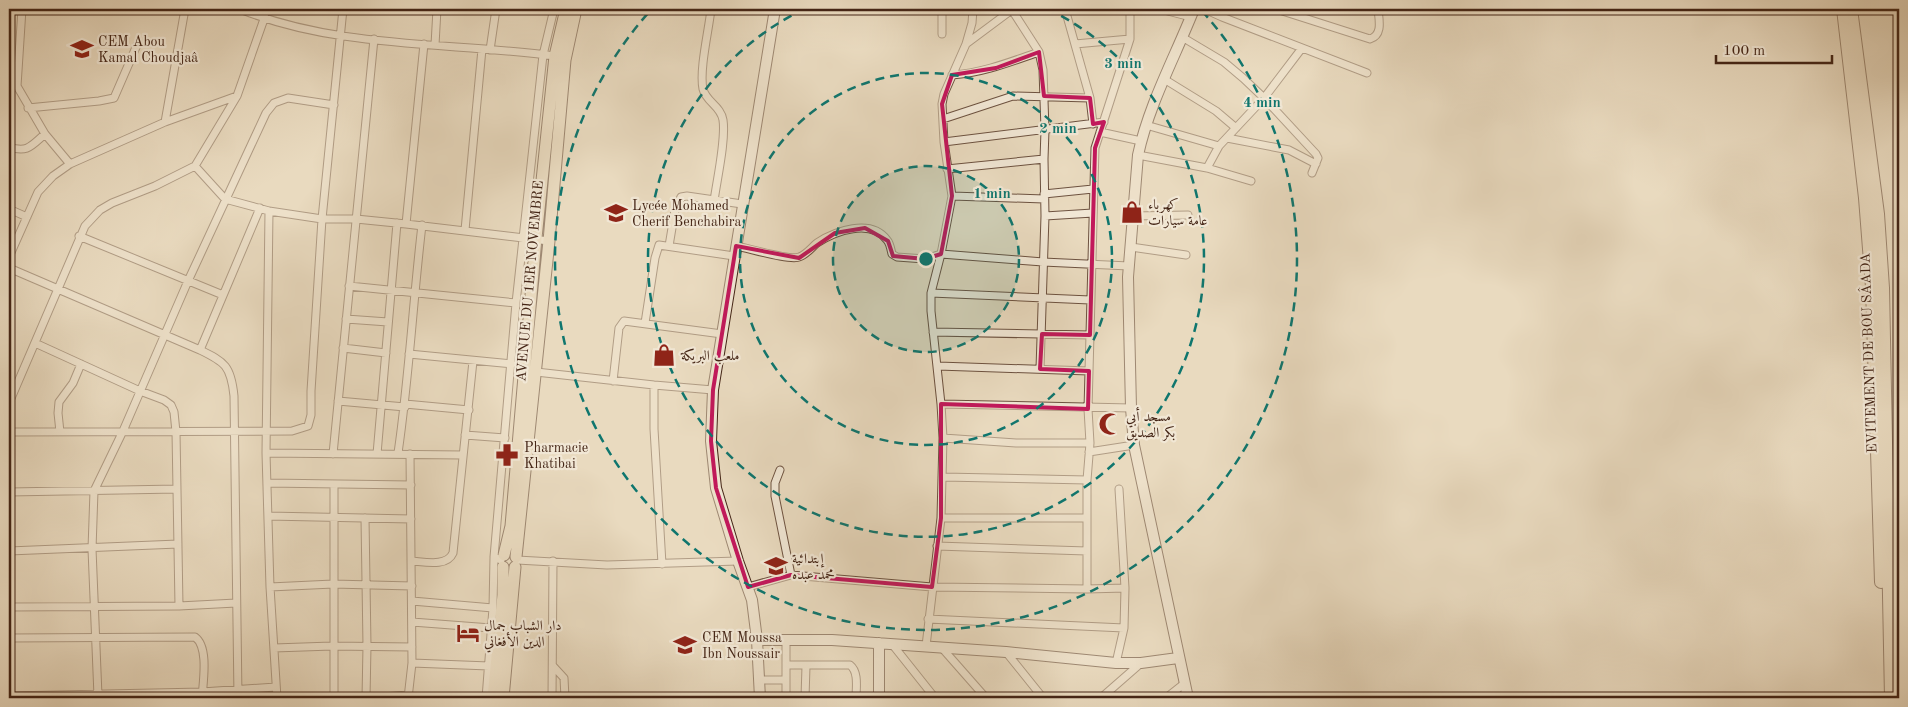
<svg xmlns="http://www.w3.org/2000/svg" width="1908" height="707" font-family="'Old Standard TT',Amiri,serif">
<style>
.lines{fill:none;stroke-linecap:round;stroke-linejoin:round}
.street-casing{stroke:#6d5240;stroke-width:9}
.secondary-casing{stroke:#442516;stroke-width:12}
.primary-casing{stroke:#442516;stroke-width:13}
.highway-casing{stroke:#442516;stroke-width:14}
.street{stroke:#f1e7d5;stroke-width:7}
.secondary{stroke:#f1e7d5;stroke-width:10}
.primary{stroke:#e9dabf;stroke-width:11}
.highway{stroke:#e9dabf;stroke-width:12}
.marked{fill:none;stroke:#c2185b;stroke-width:4;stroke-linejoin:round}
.ring{fill:none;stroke:#0f766e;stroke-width:2.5;stroke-dasharray:9 6}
.labels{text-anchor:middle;stroke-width:4.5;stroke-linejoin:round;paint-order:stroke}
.poi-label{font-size:14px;fill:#442516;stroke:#f1e7d5;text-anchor:start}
.street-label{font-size:14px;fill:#442516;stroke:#f1e7d5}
.centre{fill:#0f766e;stroke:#f1e7d5;stroke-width:2.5}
.ring-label{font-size:15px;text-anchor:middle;font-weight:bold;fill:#0f766e;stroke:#f1e7d5;stroke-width:4.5;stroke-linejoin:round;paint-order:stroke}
</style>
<rect width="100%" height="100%" fill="#e9dabf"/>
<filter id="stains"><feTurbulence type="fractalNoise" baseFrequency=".004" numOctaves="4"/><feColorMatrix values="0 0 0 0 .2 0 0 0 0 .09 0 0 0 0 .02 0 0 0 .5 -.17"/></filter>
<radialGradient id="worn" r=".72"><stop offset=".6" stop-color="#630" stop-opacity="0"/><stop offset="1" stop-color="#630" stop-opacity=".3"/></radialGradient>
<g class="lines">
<defs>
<path id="street" d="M22,9l-5,77 28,48 25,30
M240,9c98,40 211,33 315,47
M711,9c-2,20 -12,61 -8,80 3,13 18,17 20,31 3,20 -6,59 -9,81
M942,9v25
M1065,9l25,89 3,26
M1160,9l31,8
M1204,9l18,8 145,56
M1276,9l94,30c13,-4 9,-19 8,-30
M1012,10l27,42 4,18 2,60 -1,29 1,57 -5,153
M1182,37l42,25 19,16 21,20 52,56 2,4 -6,15
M966,44l47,-35
M1075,44l55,-5
M435,45l2,-36
M490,50l6,-41
M952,75c31,-2 58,-13 87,-23
M1164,79l52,32 20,17
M9,85l8,1
M28,108l71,-7 15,-3 23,-53
M943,119l70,-23 77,2
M165,122l20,-113
M1146,125l73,21
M1100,132l41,9
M1227,138l62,12 27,14
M944,142l160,-20
M9,147c19,6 22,-1 36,-13
M1138,155l69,13 44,13
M195,166l30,33 44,12 53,8h34l50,5 143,17
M1207,168l12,-22 45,-48 38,-50
M947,169l97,-10
M1044,194l49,-5
M952,196l92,3
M9,209l18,8
M269,211l-3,242 4,134 7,111
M1045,216l48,-3
M1133,216l55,-1
M406,224l18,-180
M465,230l17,-181
M79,236l144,59
M669,246l6,-36 6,-13 6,-1 55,8
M736,246c12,2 55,15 63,11 7,-2 13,-10 18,-14 18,-12 54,-25 70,-3 3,3 4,10 5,14l5,3 28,2 16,-5 102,8 86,4
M1131,247l55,8
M9,257l29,-65 15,-16 17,-12 95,-42 72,-26 27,-77 1,-10
M9,268l191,82c25,12 31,16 34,46l4,302
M349,286l167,17
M931,293l159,7
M346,319l42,3
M645,323l10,-65 4,-13 75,11
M933,332l157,3
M35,343l105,48 24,9 7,5 3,7 2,20 3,174
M343,348l43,5
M200,350l60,-142
M409,354l103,10
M938,366l151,5
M536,372l118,13 59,5
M613,381l6,-53 5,-7 98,13
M654,385v44l8,135
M338,401l67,6
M9,403l76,-177 15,-16 12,-7 43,-17 40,-20 42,-70
M405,404l64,6
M941,404l190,4
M9,432l283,-1 16,-5 3,-11v-24l11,-172 21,-210
M60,432l-2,-19 1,-11 14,-19 8,-19
M465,435l40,3
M943,438l73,5h74
M1089,452l45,-7
M266,453l197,2
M398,453c11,-75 15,-152 24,-228
M333,454l41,-415
M377,454l20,-231
M780,470l-5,13v13l16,79
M943,477l144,3
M267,483l144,2
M9,492l168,-3
M268,516l143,3
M365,518l2,128 -1,52
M941,518h146
M937,546l150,5
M9,551l169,-7
M501,560l-7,-3 22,-254 27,-248 11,-46
M517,560l90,5 131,-4
M412,561c13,1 35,6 41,-8l20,-192
M9,563l1,44
M270,587l63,-3 79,2
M748,587l43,-12 141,12 155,2 38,-1
M1087,589v-109l3,-37 -2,-34 7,-261 35,-109v-30
M412,601l81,7
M9,607l170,-1 57,-3
M928,619l196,9
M412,622l79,6
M9,638l186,-1c14,10 8,45 7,61
M892,644l43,54
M926,646l15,-128 2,-80 -2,-34 -10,-93v-18l10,-39 11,-58 -8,-54 -2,-38 2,-10 22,-50 6,-21 1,-14
M274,648l58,-2 80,1
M942,648l44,50
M1006,652l37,46
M412,663l77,3
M1116,663l8,-35 1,-40 -6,-99
M786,665h64c9,7 6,23 6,33
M553,666l11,12 1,20
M760,680h26
M9,696l193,-4 74,-5
M98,696l-6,-147 2,-58 29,-60 65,-150 78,-168 8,-10 14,-5 46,7
M334,698v-214
M370,698l38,-3
M408,698l4,-35 -2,-209
M486,698l7,-90 1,-51
M552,698l1,-137
M786,698v-57
M805,698l1,-32
M1101,698l40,-35
M1166,698l19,-15"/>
<path id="secondary" d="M757,640h75l174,12 110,11h25l37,-5
M879,643v55
M760,698l-3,-58 -5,-40 -14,-39 -22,-73 -5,-47 2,-51 62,-381
M1188,698l-54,-253 -3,-37 -3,-131 10,-122c11,-51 37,-98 56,-146"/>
<path id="primary" d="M504,555l7,-29 25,-288 19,-182 11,-47
M516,557l33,-316 16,-181 11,-51
M493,698l10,-103v-28
M503,698l12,-131"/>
<path id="highway" d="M1843,9l22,189 7,89 9,295
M1851,9l27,205 5,74 8,410"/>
</defs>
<use href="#street" class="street-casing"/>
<use href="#secondary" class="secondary-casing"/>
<use href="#primary" class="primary-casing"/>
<use href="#highway" class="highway-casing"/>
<use href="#street" class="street"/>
<use href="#secondary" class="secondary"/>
<use href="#primary" class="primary"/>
<use href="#highway" class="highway"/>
</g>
<path d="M0 0H1908V707H0ZM1039,52l5,44 46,2 3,26 11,-2 -9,26 -5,187 -48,-1 -2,35 49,2 -1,38 -147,-5v114l-9,69 -141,-12 -43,12 -32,-99 -5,-47 2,-51 23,-144 63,12 36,-25 30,-5 23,13 5,15 32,3 16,-5 11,-58 -10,-92 10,-29 44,-7z" fill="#e9dabf" fill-opacity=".55" fill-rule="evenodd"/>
<path class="marked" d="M1039,52l5,44 46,2 3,26 11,-2 -9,26 -5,187 -48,-1 -2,35 49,2 -1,38 -147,-5v114l-9,69 -141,-12 -43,12 -32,-99 -5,-47 2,-51 23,-144 63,12 36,-25 30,-5 23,13 5,15 32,3 16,-5 11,-58 -10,-92 10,-29 44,-7z"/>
<circle cx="926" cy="259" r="93" fill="#0f766e" fill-opacity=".12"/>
<g class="ring">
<circle cx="926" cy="259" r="93"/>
<circle cx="926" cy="259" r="186"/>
<path d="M1048 9A278 278 0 1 1 804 9"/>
<path d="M1202 11A371 371 0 1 1 650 11"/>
</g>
<defs>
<symbol id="school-bare" viewBox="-9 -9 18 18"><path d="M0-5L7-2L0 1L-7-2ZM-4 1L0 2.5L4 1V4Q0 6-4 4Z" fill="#8f2418" stroke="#f1e7d5" stroke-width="2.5" paint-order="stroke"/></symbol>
<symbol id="shop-bare" viewBox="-9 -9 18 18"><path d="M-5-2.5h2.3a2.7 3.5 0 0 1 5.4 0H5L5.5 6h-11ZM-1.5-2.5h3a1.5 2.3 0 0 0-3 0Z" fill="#8f2418" stroke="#f1e7d5" stroke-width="2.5" paint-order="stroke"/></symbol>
<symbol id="mosque-bare" viewBox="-9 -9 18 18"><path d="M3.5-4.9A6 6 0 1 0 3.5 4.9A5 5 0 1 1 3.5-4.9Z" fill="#8f2418" stroke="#f1e7d5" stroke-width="2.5" paint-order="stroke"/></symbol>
<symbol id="pharmacy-bare" viewBox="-9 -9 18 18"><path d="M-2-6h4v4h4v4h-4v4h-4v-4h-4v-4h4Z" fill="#8f2418" stroke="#f1e7d5" stroke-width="2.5" paint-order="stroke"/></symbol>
<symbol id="hotel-bare" viewBox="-9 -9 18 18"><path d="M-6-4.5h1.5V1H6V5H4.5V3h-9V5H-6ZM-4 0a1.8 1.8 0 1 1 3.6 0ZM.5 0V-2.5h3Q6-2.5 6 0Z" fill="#8f2418" stroke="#f1e7d5" stroke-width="2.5" paint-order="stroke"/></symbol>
</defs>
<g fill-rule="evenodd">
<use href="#school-bare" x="66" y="33" width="32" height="32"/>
<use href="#shop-bare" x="1116" y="196" width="32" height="32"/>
<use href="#school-bare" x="600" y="197" width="32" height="32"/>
<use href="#shop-bare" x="648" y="339" width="32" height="32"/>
<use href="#mosque-bare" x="1094" y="408" width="32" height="32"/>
<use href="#pharmacy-bare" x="491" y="439" width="32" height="32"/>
<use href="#school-bare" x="760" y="550" width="32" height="32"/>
<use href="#hotel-bare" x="452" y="617" width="32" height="32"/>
<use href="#school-bare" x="669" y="629" width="32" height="32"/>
</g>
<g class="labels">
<g class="poi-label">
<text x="98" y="46">CEM Abou<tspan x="98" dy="16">Kamal Choudjaâ</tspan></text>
<text x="1148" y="209">كهرباء<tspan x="1148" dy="16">عامة سيارات</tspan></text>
<text x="632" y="210">Lycée Mohamed<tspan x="632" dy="16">Cherif Benchabira</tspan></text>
<text x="681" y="360">ملعب البريكة</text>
<text x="1126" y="421">مسجد أبي<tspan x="1126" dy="16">بكر الصديق</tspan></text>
<text x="524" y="452">Pharmacie<tspan x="524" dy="16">Khatibai</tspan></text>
<text x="792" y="563">إبتدائية<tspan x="792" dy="16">محمد عبده</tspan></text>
<text x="484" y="630">دار الشباب جمال<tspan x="484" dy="16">الدين الأفغاني</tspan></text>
<text x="702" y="642">CEM Moussa<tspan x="702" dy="16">Ibn Noussair</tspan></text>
</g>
<g class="street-label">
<text transform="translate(529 281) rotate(-85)" y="5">AVENUE DU 1ER NOVEMBRE</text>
<text transform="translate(1868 353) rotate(-92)" y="5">EVITEMENT DE BOU SÂADA</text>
</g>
</g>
<circle cx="926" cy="259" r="8" class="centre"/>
<g class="ring-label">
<text x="1123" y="68">3 min</text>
<text x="1262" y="107">4 min</text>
<text x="1058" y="133">2 min</text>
<text x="992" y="198">1 min</text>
</g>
<rect width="1908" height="707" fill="none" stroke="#e9dabf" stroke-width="30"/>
<rect x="10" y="10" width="1888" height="687" fill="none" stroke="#442516" stroke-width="2.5"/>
<rect x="15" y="15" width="1878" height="677" fill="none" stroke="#442516"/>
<path d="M1716 55v8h116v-8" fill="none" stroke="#442516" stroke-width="2.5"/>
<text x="1723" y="55" font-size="15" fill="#442516" stroke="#f1e7d5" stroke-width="4" paint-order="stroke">100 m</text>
<rect width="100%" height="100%" filter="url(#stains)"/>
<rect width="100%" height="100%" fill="url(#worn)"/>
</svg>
